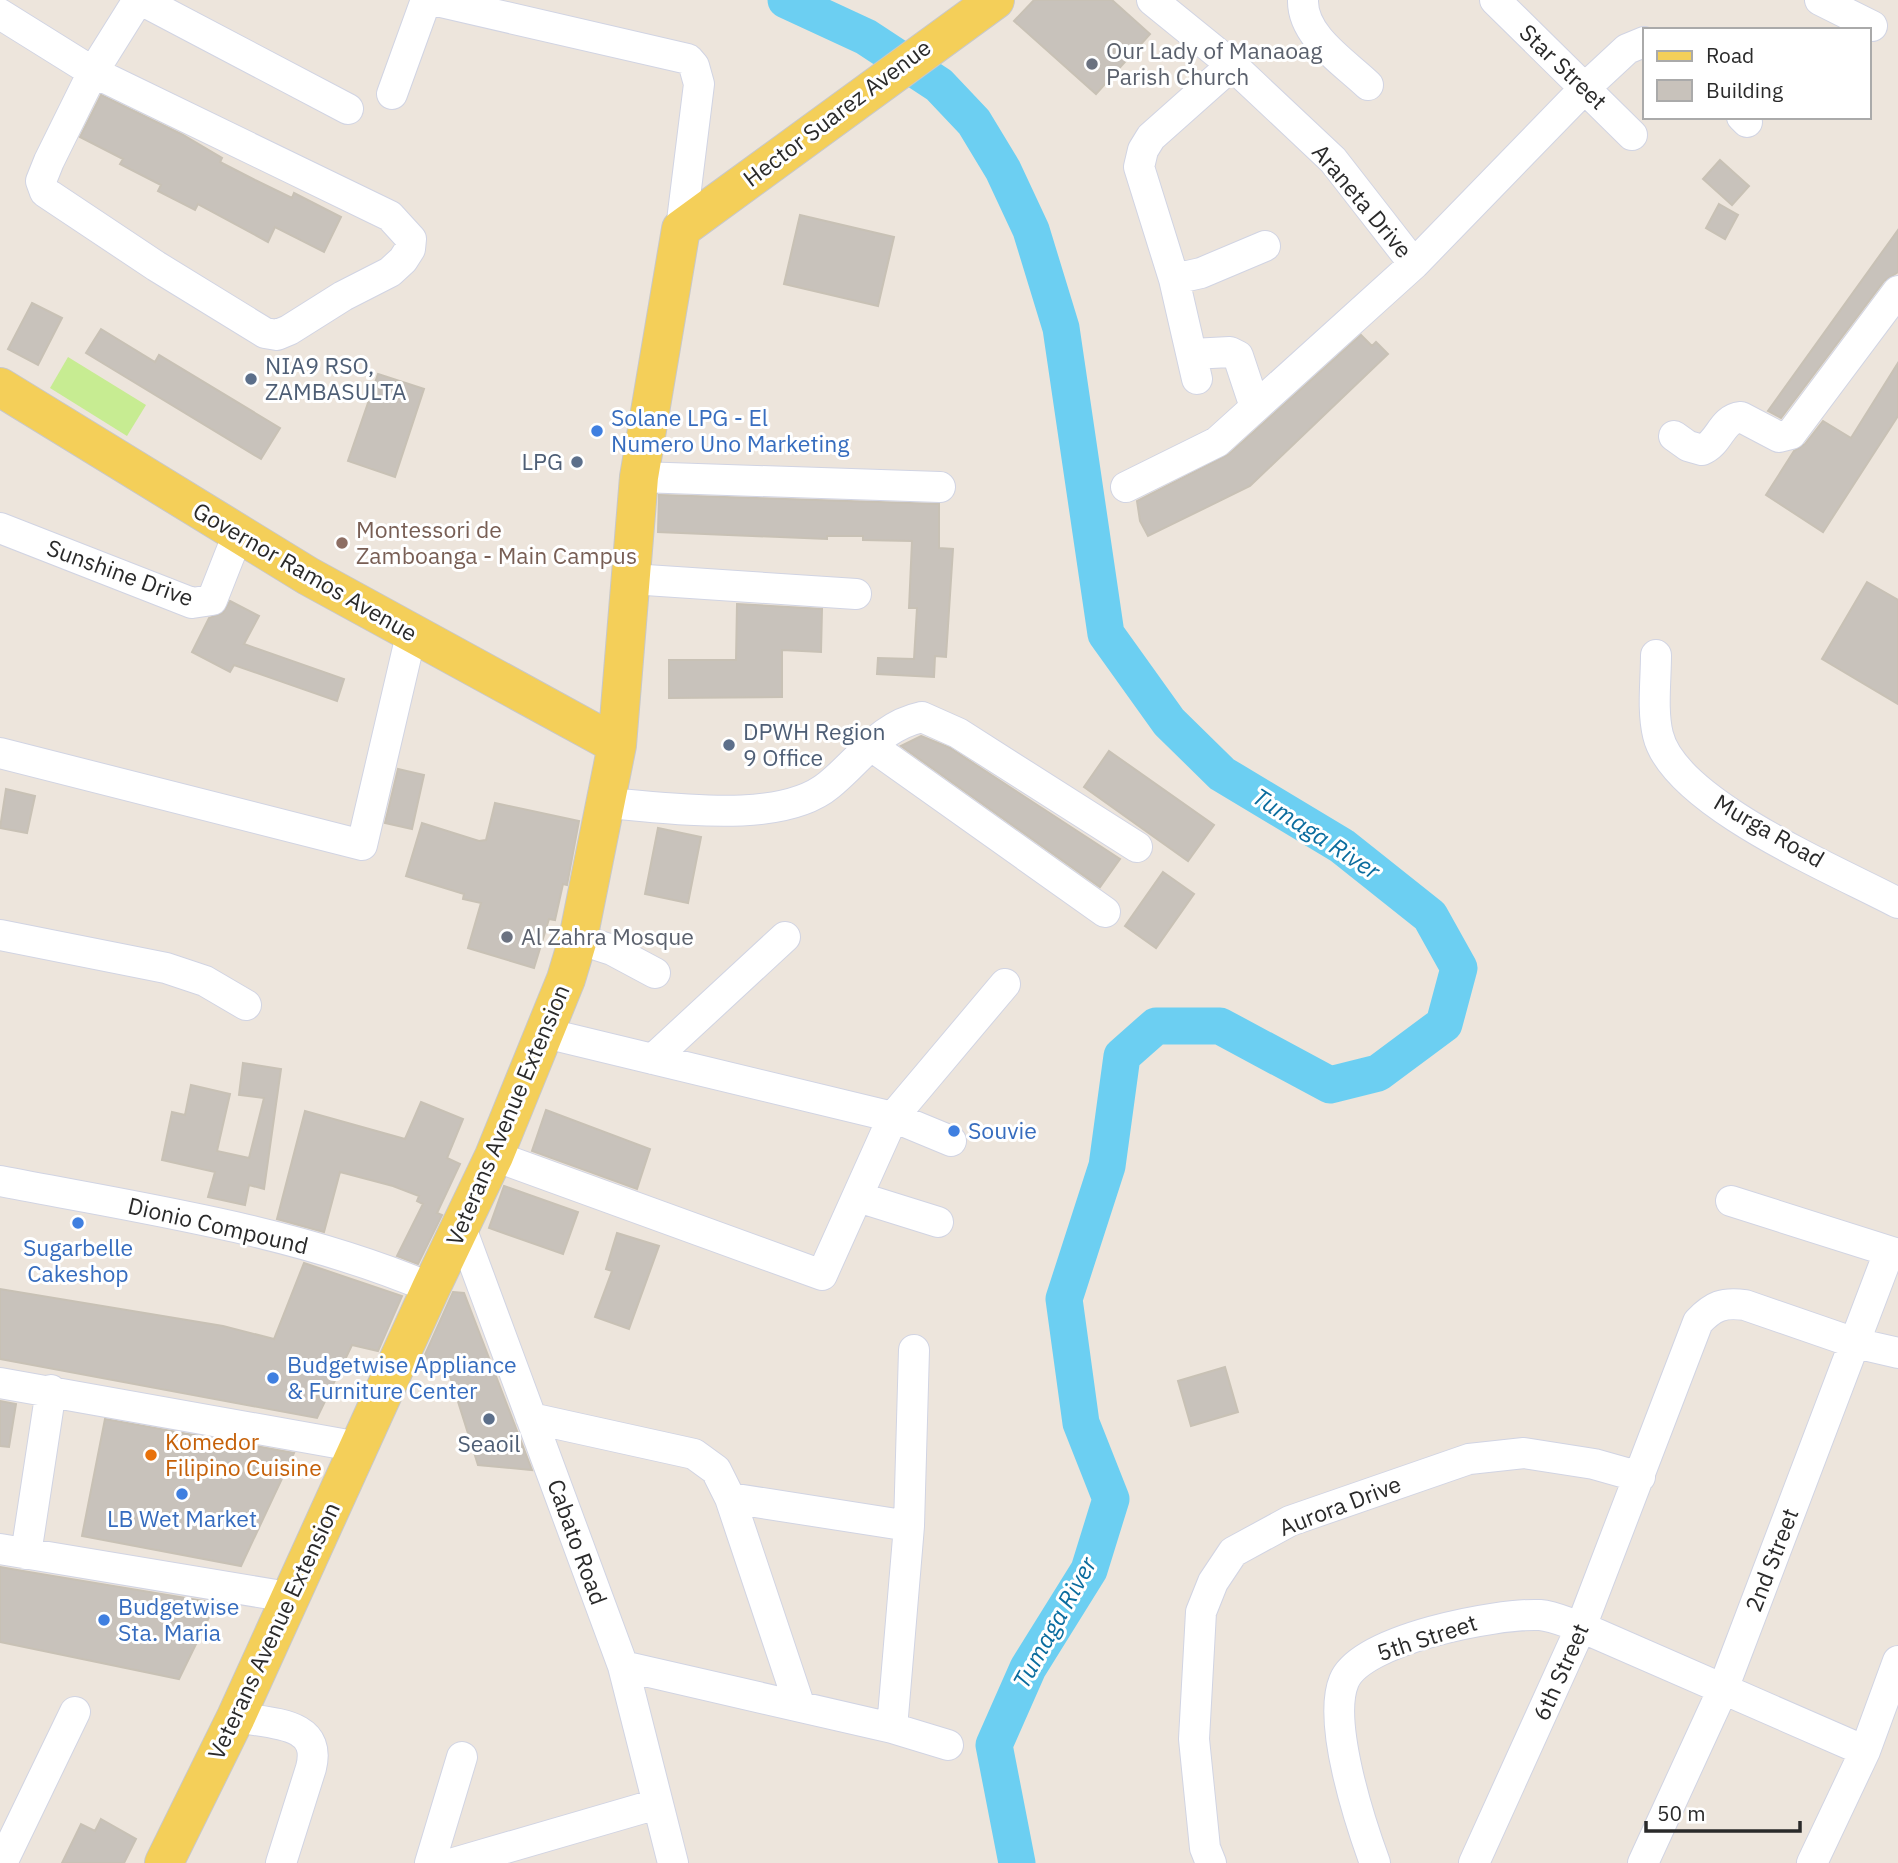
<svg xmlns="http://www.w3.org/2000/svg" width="1898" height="1863" font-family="'IBM Plex Sans',sans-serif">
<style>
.pitch{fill:#c7ec92}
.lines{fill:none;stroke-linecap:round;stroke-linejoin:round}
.river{stroke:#6ccff2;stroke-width:37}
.building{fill:#c8c2bb;stroke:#c8c1b5;stroke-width:2}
.minor-casing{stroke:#d1d4e3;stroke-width:32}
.major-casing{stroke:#c8c8c8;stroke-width:40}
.minor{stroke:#fff;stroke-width:30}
.major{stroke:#f4cf59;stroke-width:38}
.worship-dot{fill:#6b7280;stroke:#fff;stroke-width:2.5}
.service-dot{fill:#5c6f8a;stroke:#fff;stroke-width:2.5}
.shop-dot{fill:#3f7fe0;stroke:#fff;stroke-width:2.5}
.education-dot{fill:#8d6e63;stroke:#fff;stroke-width:2.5}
.food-dot{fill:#e8710a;stroke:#fff;stroke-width:2.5}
.labels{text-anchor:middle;stroke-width:6;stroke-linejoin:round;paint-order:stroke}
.worship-label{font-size:23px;fill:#5b616d;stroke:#fff;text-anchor:start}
.street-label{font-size:23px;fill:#2a2a2a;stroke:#fff}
.service-label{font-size:23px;fill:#4e5e75;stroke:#fff;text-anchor:start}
.shop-label{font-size:23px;fill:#366cbe;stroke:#fff;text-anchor:start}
.education-label{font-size:23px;fill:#785e54;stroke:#fff;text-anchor:start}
.food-label{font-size:23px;fill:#c56008;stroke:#fff;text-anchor:start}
.water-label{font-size:24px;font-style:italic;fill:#0a6c9e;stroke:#fff}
</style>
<rect width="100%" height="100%" fill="#ede5dc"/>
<path class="pitch" d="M68,357l78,48 -19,31 -77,-48z"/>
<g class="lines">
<path class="river" d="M786,0l80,37 73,48 35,37 29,48 28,60 30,98 45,306 63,88 53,52 120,72 88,70 29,52 -15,56 -66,49 -48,12 -110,-59h-64l-34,30 -15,110 -43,133 17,124 30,76 -22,71 -61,98 -34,77 23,118"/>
</g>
<path class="building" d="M1034,0h78l38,34 -54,60 -82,-73z
M101,95l82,40 39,23 -2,4 35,18 37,18 2,-5 47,24 -17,35 -49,-25 -7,15 -70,-38 -3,6 -37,-19 3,-6 -41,-21 3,-5 -43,-22z
M1720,160l29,26 -17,19 -29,-26z
M1719,204l19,11 -13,24 -19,-11z
M800,215l94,22 -16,69 -94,-22z
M1898,230v42l-14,9 -103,137 -13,-7z
M32,303l30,15 -24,47 -30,-16z
M101,329l54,33 4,-7 121,73 -19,31 -175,-106z
M1361,335l11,11 4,-4 12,12 -138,132 -102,50 -8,-15 -3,-20 91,-46z
M1898,363v53l-75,116 -57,-37 28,-44 11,-7 18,-23 28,17z
M378,374l46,15 -29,88 -47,-16z
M659,495l280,9v44l14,1 -7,108 -11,-1 -1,21 -57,-3 1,-16 36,1 3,-51h-8l3,-67 -49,-1v-4h-36v3l-169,-7z
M1867,582l31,18v104l-76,-45z
M230,601l29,15 -15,28 100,35 -7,22 -103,-36 -4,7 -38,-20 17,-34 14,-5z
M737,604l85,5 -1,43 -39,-2v47l-113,1v-38h67z
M921,736l29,12 170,111 -20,28 -199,-141z
M1109,751l105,74 -26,36 -104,-74z
M398,769l26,6 -12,54 -27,-6z
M6,789l29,7 -8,37 -27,-5z
M495,803l84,18 -12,64 -4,-1 -8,36 -6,-1 -15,49 -66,-20 13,-45 -18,-4 1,-5 -58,-18 16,-53 57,18 7,-1z
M658,828l43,9 -13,66 -43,-9z
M1163,872l31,22 -38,54 -31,-22z
M243,1063l38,6 -17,120 -15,-4 -4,20 -37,-8 7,-25 -53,-12 10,-48 13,3 6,-30 39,9 -13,57 32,7 15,-60 -25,-3z
M421,1102l42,17 -16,39 13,6 -23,49 5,2 -24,49 -21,-8 26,-52 -6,-3 2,-5 -26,-10 -53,-14 -16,60 -47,-13 28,-108 100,28z
M546,1110l104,39 -13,40 -105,-38z
M504,1186l74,26 -15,42 -74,-26z
M617,1233l42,13 -30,83 -34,-12 17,-46 -6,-2z
M304,1263l98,33 -24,55 -26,-6 -35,73 -317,-59v-70l223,37 51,13z
M453,1292l11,1 68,177 -54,-5 -29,-92 -30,-5z
M1225,1367l13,45 -47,14 -13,-45z
M0,1401l16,3 -7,43 -9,-1z
M105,1419l189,34 -53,113 -159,-30z
M0,1567l23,4 193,32 -37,76 -179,-37z
M101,1819l35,20 -12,24h-62l19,-39 14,7z"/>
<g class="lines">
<defs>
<path id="minor" d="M141,0l207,109
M432,0l256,59 6,7 5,18 -18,145
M1152,0l80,65 101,95 81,104
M1303,0c-1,36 41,62 65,85
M1495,0l137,135
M1820,0l52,26
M0,14l93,58 297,144 21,23 -1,10 -7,11 -13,12 -47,24 -54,34 -12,5 -12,-2 -109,-67 -111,-74 -4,-11 8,-20 44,-89 45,-72
M392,94l34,-94
M1742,117l5,5
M1174,279l27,-6 64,-27
M1192,354l38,-2 8,4 17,51
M1197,379l-23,-100 -35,-112 4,-17 8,-13 81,-72
M1674,436l14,10 14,4c18,-7 19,-31 39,-33l38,20 12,-3 107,-143
M639,477l301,10
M1126,487l91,-45 197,-178 171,-176 42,-39 17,-7
M0,528l192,75 20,-3 26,-66
M631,579l225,15
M1656,655c0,25 -4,56 2,80 16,68 180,136 240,168
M870,745l235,167
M0,753l362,92 49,-210
M605,803c62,4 175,23 224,-18 32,-26 51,-59 93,-68l36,16 179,114
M0,935l166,33 39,13 41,24
M578,939l34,11 43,23
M545,1033l348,84 58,24
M653,1059l132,-122
M494,1156l328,119 71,-158 112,-133
M0,1181c145,28 294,49 431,107
M858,1197l80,25
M1731,1201l167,53
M461,1228l162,438 50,197
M0,1383l359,64
M531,1418l163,36 22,16 14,28 69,206
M909,1526l5,-176
M0,1549l288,48
M26,1554l25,-164
M623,1666l269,62 17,-202 -179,-28
M236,1717c34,7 87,4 75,51l-30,95
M892,1728l56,17
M2,1863l73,-151
M430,1863l32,-106
M454,1863l203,-59
M1211,1863l-6,-15 -11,-109 7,-127 12,-30 20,-30 57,-31 179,-62 55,-6 70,11 46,13
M1375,1863c-15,-41 -48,-141 -31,-182 17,-42 153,-68 196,-66 13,1 28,8 41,12l284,124
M1474,1863l107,-236 117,-305c15,-16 25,-20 47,-17l110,38 43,10
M1643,1863l80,-174 166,-437
M1812,1863l53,-112 33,-90"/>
<path id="major" d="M0,387l308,189 309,169
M164,1863l72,-146 195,-429 63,-132 72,-177 12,-40 39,-194 22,-268 42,-248 314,-229"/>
</defs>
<use href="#minor" class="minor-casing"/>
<use href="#major" class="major-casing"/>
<use href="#minor" class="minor"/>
<use href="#major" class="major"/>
</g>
<g class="worship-dot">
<circle cx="1092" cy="64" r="7"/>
<circle cx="507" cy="937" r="7"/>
</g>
<g class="service-dot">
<circle cx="251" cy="379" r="7"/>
<circle cx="577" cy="462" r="7"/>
<circle cx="729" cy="745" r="7"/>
<circle cx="489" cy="1419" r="7"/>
</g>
<g class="shop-dot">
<circle cx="597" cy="431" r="7"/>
<circle cx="954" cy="1131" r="7"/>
<circle cx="78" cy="1223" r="7"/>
<circle cx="273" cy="1378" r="7"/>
<circle cx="182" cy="1494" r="7"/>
<circle cx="104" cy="1620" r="7"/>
</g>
<circle class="education-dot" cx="342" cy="543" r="7"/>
<circle class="food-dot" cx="151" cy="1455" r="7"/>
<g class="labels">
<g class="worship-label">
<text x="1106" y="59">Our Lady of Manaoag<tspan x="1106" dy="26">Parish Church</tspan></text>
<text x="521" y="945">Al Zahra Mosque</text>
</g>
<g class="street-label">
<text transform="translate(1563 67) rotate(44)" y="8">Star Street</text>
<text transform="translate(837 113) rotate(-37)" y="8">Hector Suarez Avenue</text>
<text transform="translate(1362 201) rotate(50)" y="8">Araneta Drive</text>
<text transform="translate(305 572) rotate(30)" y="8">Governor Ramos Avenue</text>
<text transform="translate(120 573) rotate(20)" y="8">Sunshine Drive</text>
<text transform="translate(1769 831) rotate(30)" y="8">Murga Road</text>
<text transform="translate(508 1115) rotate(-67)" y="8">Veterans Avenue Extension</text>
<text transform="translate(218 1226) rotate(13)" y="8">Dionio Compound</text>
<text transform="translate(1340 1506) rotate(-21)" y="8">Aurora Drive</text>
<text transform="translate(577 1542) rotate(70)" y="8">Cabato Road</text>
<text transform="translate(1772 1560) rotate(-69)" y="8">2nd Street</text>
<text transform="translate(274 1631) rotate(-65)" y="8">Veterans Avenue Extension</text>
<text transform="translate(1427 1638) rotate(-18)" y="8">5th Street</text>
<text transform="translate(1561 1672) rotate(-66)" y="8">6th Street</text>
</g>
<g class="service-label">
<text x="265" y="374">NIA9 RSO,<tspan x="265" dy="26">ZAMBASULTA</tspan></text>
<text x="563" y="470" text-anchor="end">LPG</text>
<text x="743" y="740">DPWH Region<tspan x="743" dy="26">9 Office</tspan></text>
<text x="489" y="1452" text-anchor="middle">Seaoil</text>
</g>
<g class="shop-label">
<text x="611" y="426">Solane LPG - El<tspan x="611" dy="26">Numero Uno Marketing</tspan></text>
<text x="968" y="1139">Souvie</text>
<text x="78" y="1256" text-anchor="middle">Sugarbelle<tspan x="78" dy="26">Cakeshop</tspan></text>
<text x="287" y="1373">Budgetwise Appliance<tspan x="287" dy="26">&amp; Furniture Center</tspan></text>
<text x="182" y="1527" text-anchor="middle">LB Wet Market</text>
<text x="118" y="1615">Budgetwise<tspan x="118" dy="26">Sta. Maria</tspan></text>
</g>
<g class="education-label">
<text x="356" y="538">Montessori de<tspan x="356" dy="26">Zamboanga - Main Campus</tspan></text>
</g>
<g class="food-label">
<text x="165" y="1450">Komedor<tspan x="165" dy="26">Filipino Cuisine</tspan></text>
</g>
<g class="water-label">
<text transform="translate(1316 834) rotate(33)" y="8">Tumaga River</text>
<text transform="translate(1055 1623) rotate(-61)" y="8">Tumaga River</text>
</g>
</g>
<rect x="1643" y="28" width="228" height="91" fill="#ffffff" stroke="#aaaaaa" stroke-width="2"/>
<rect x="1657" y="51" width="35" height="10" fill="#f4cf59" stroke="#aaaaaa" stroke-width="2"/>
<text x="1706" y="63" font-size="21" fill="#2a2a2a">Road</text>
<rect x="1657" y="80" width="35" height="21" fill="#c8c2bb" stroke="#aaaaaa" stroke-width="2"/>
<text x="1706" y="98" font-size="21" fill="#2a2a2a">Building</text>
<path d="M1646 1821v10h154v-10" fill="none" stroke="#2a2a2a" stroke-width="3.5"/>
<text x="1657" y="1821" font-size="21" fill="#2a2a2a" stroke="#ffffff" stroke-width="5" paint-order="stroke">50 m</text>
</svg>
